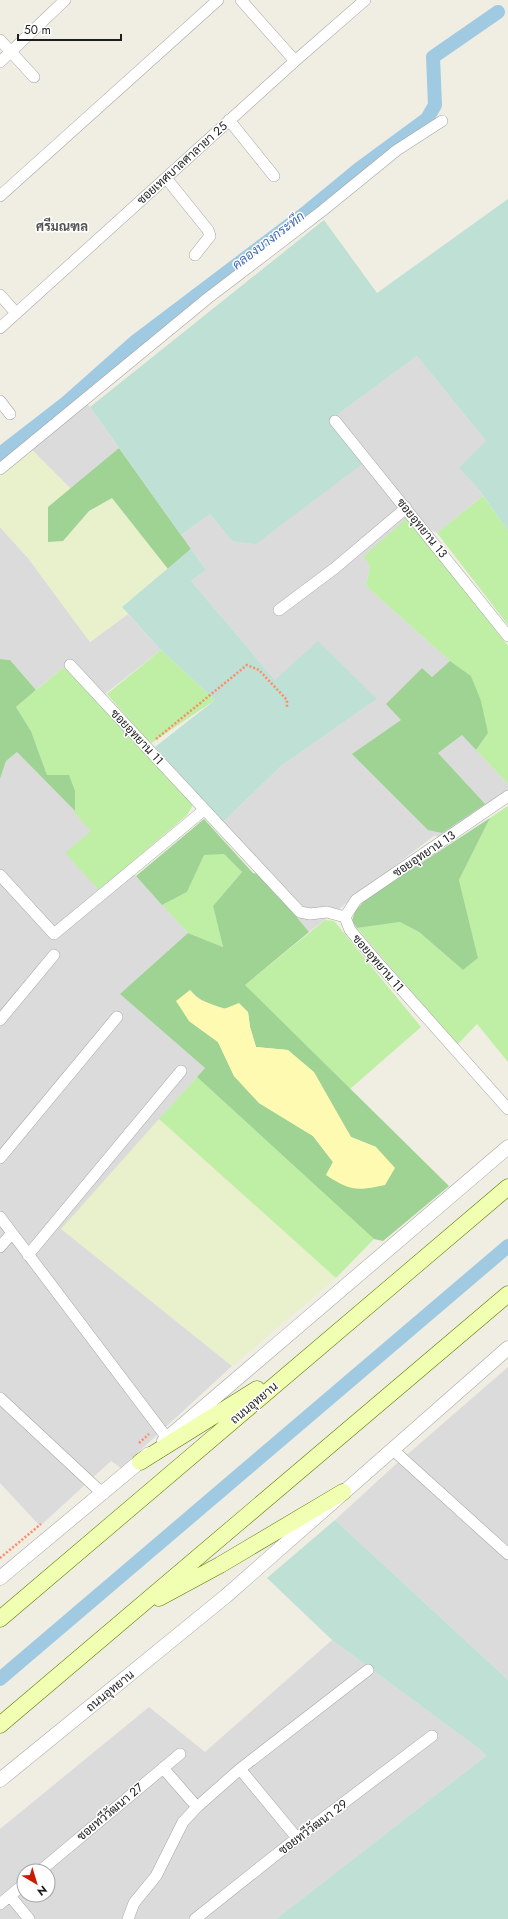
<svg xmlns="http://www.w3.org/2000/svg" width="508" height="1919" font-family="Jost,Sarabun,sans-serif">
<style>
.residential{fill:#dcdbdb;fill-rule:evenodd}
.farmland{fill:#e9f0cc}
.grass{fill:#bfefa4}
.forest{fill:#9ed394;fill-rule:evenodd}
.wetland{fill:#bee0d5}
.sand{fill:#fffab2}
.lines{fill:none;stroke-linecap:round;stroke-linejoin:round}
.canal{stroke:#9fcae2;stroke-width:14}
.minor-casing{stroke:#a5a5a5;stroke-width:12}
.tertiary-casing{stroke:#a5a5a5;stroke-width:15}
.secondary-casing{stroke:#5c7a00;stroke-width:17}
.path{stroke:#ff8a65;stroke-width:2.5;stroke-dasharray:2 2;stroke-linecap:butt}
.minor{stroke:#fff;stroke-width:11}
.tertiary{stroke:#fff;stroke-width:14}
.secondary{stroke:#f1ffb2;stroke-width:16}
.labels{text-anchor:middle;stroke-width:3;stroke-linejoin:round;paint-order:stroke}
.street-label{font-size:12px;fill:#1e1e1e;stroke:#fff}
.neighbourhood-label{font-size:13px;font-weight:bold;fill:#515151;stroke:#fff}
.water-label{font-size:13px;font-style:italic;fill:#426cb6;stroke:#fff}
</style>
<rect width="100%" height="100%" fill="#f0ede3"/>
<path class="residential" d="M417,356l69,85 -9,46 6,9 -46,37 -30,-15 -37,49 -4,19 84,75 -18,16 -10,-9 -35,36 51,49 24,-18 46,49v18l-64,43 -9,-10 -126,97 -47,-57 -39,-53 58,-56 96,-67 -102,-19 -84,-99 15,-11 -25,-35 29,-21 22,27 102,-124z
M80,396l10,11 29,41 -48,41 -40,-40 -31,25v-14z
M0,527l28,31 62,84 38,-28 33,36 -65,51 -32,-34 -28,23 -26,-30 -10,-1z
M17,752l58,59v3l52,52 61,67 -67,61 84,74 -143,161 170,137 -111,102 -10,-7 -71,65 -40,-43v-704l6,-18z
M508,1367v313l-173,-160 59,-54z
M332,1640l146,108 8,8 -210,163h-276v-90l149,-122 56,45zM24,1871h24v24h-24z"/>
<path class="farmland" d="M31,449l40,40 -23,18 15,34 26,-30 23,-13 56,71 -46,38 6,7 -38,28 -62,-84 -28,-31v-53z
M159,1119l177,159 -104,88 -171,-137z"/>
<path class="grass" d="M483,496l25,35v94l-71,-92z
M407,518l101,128v138l-32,-34 12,-17 -17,-57 -21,-15 -84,-75 4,-19 -6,-11z
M161,650l54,50 -65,44 -43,-50z
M64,667l129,138 -6,10 -88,75 -34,-37 26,-22 -16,-17v-23l-28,-16 -16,-44 -15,-24z
M508,806v256l-31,-38 -20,21 -100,-117 43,-6 19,10 44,38 15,-12 -19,-78 31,-62z
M204,854h20l18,18 -29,34 10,41 -35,-14 -26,-28 25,-13z
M325,920l9,1 87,106 -71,62 -105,-104z
M197,1077l177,162 -38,39 -177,-159z"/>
<path class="forest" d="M119,448l72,101 -23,20 -56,-71 -23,13 -26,30 -15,1v-35z
M0,659l10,1 26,30 -20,17 15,24 16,44h22l6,16v20l-58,-59 -11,9 -6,18z
M450,661l21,15 10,25 7,32 -12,17 -14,-15 -24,18 47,51 -43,29 -14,-3 -76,-76 49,-34 -15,-16 36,-36 10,9z
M490,818l-31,62 19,78 -15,12 -44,-38 -19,-10 -43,6 -5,-7 3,-10 11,-12z
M204,819l49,54 9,2 47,57 -64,53 204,201 -66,55 -9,-2 -177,-162 8,-9 -85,-74 68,-61 35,14 -10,-41 29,-34 -18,-18 -20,1 -17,37 -25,13 -26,-29zM190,990c14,17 37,19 58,22l2,15 6,20 32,3 48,63 15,24 25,10 -50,28 7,-13 -20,-26 -54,-33 -25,-27 -16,-34 -29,-21z"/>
<path class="wetland" d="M508,199v332l-31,-44 -18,-19 27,-27 -69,-85 -83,61 32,44 -110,83 -24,-3 -22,-27 -29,21 -91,-128 234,-187 53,73z
M191,549l15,21 -15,11 84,99 43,-39 59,58 -96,67 -58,56 -68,-75 60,-47 -54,-50 -39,-43z
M335,1520l173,160v239h-232l210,-163 -8,-8 -146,-108 -65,-62z"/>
<path class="sand" d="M190,990l8,9 26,10 15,-6 9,9 2,15 6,20 32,3 26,22 37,65 25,10 19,21 -10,17c-28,6 -35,6 -59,-10l7,-13 -20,-26 -54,-33 -25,-27 -16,-34 -29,-21 -13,-20z"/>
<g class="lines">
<path class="canal" d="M0,454l66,-51 70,-62 172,-130 51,-42 68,-50 8,-14 -2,-48 65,-45
M0,1679l508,-433"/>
<defs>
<path id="minor" d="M241,0l54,61
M0,40l34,37
M0,62l65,-62
M229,120l45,56
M166,178l42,52 2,6 -15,19
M0,196l218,-196
M0,295l16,18
M0,328l295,-267 70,-61
M0,401l10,13
M335,421l173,215
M0,469l208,-171 114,-87 75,-61 45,-29
M279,610l56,-42 71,-60
M70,665l230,247 10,2 17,-2 18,5 5,13 29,34 129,145
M0,875l54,59 150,-124
M345,917l11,-17 152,-104
M0,1020l54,-65
M0,1158l117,-141
M0,1217l167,221
M0,1247l12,-14
M28,1255l153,-184
M0,1398l103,96
M392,1449l116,105
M163,1768l34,39
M240,1769l57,69
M40,1871l140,-117
M10,1896l19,23
M0,1904l24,-20
M128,1919l6,-16 22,-27 27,-54 14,-15 43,-38 128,-99
M195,1919l102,-81 135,-102"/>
<path id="tertiary" d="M164,1441l344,-294
M0,1578l149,-124
M0,1780l226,-184 282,-248"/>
<path id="secondary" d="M140,1462l117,-73
M159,1598l61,-33 123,-73
M0,1619l508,-432
M0,1725l508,-431"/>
</defs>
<use href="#minor" class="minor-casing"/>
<use href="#tertiary" class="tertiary-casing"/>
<use href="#secondary" class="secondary-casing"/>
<path class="path" d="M156,739l91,-74 12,5 28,30v7
M139,1443l10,-9
M0,1558l41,-34"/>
<use href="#minor" class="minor"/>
<use href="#tertiary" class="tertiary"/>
<use href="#secondary" class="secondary"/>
</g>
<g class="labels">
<g class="street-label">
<text transform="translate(182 163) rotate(-42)" y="4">ซอยเทศบาลศาลายา 25</text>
<text transform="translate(422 528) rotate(51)" y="4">ซอยอุทยาน 13</text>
<text transform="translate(137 737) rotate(47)" y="4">ซอยอุทยาน 11</text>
<text transform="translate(424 854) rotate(-34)" y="4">ซอยอุทยาน 13</text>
<text transform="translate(378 963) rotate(49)" y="4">ซอยอุทยาน 11</text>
<text transform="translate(254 1403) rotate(-40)" y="4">ถนนอุทยาน</text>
<text transform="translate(110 1691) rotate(-39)" y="4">ถนนอุทยาน</text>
<text transform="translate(110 1812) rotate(-40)" y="4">ซอยทวีวัฒนา 27</text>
<text transform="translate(313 1827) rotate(-37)" y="4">ซอยทวีวัฒนา 29</text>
</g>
<g class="neighbourhood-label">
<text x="62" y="231">ศรีมณฑล</text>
</g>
<g class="water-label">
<text transform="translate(268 240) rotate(-37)" y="5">คลองบางกระทึก</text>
</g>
</g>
<g transform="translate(36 1883) rotate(142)"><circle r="19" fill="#ffffff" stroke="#a5a5a5"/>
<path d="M0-3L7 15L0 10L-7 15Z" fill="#cc1c00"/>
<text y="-6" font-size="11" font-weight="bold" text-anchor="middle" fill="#1e1e1e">N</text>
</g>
<path d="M18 34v6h103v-6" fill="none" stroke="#1e1e1e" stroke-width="2"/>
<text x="24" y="34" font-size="12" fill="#1e1e1e" stroke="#ffffff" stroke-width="3" paint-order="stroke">50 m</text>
</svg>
